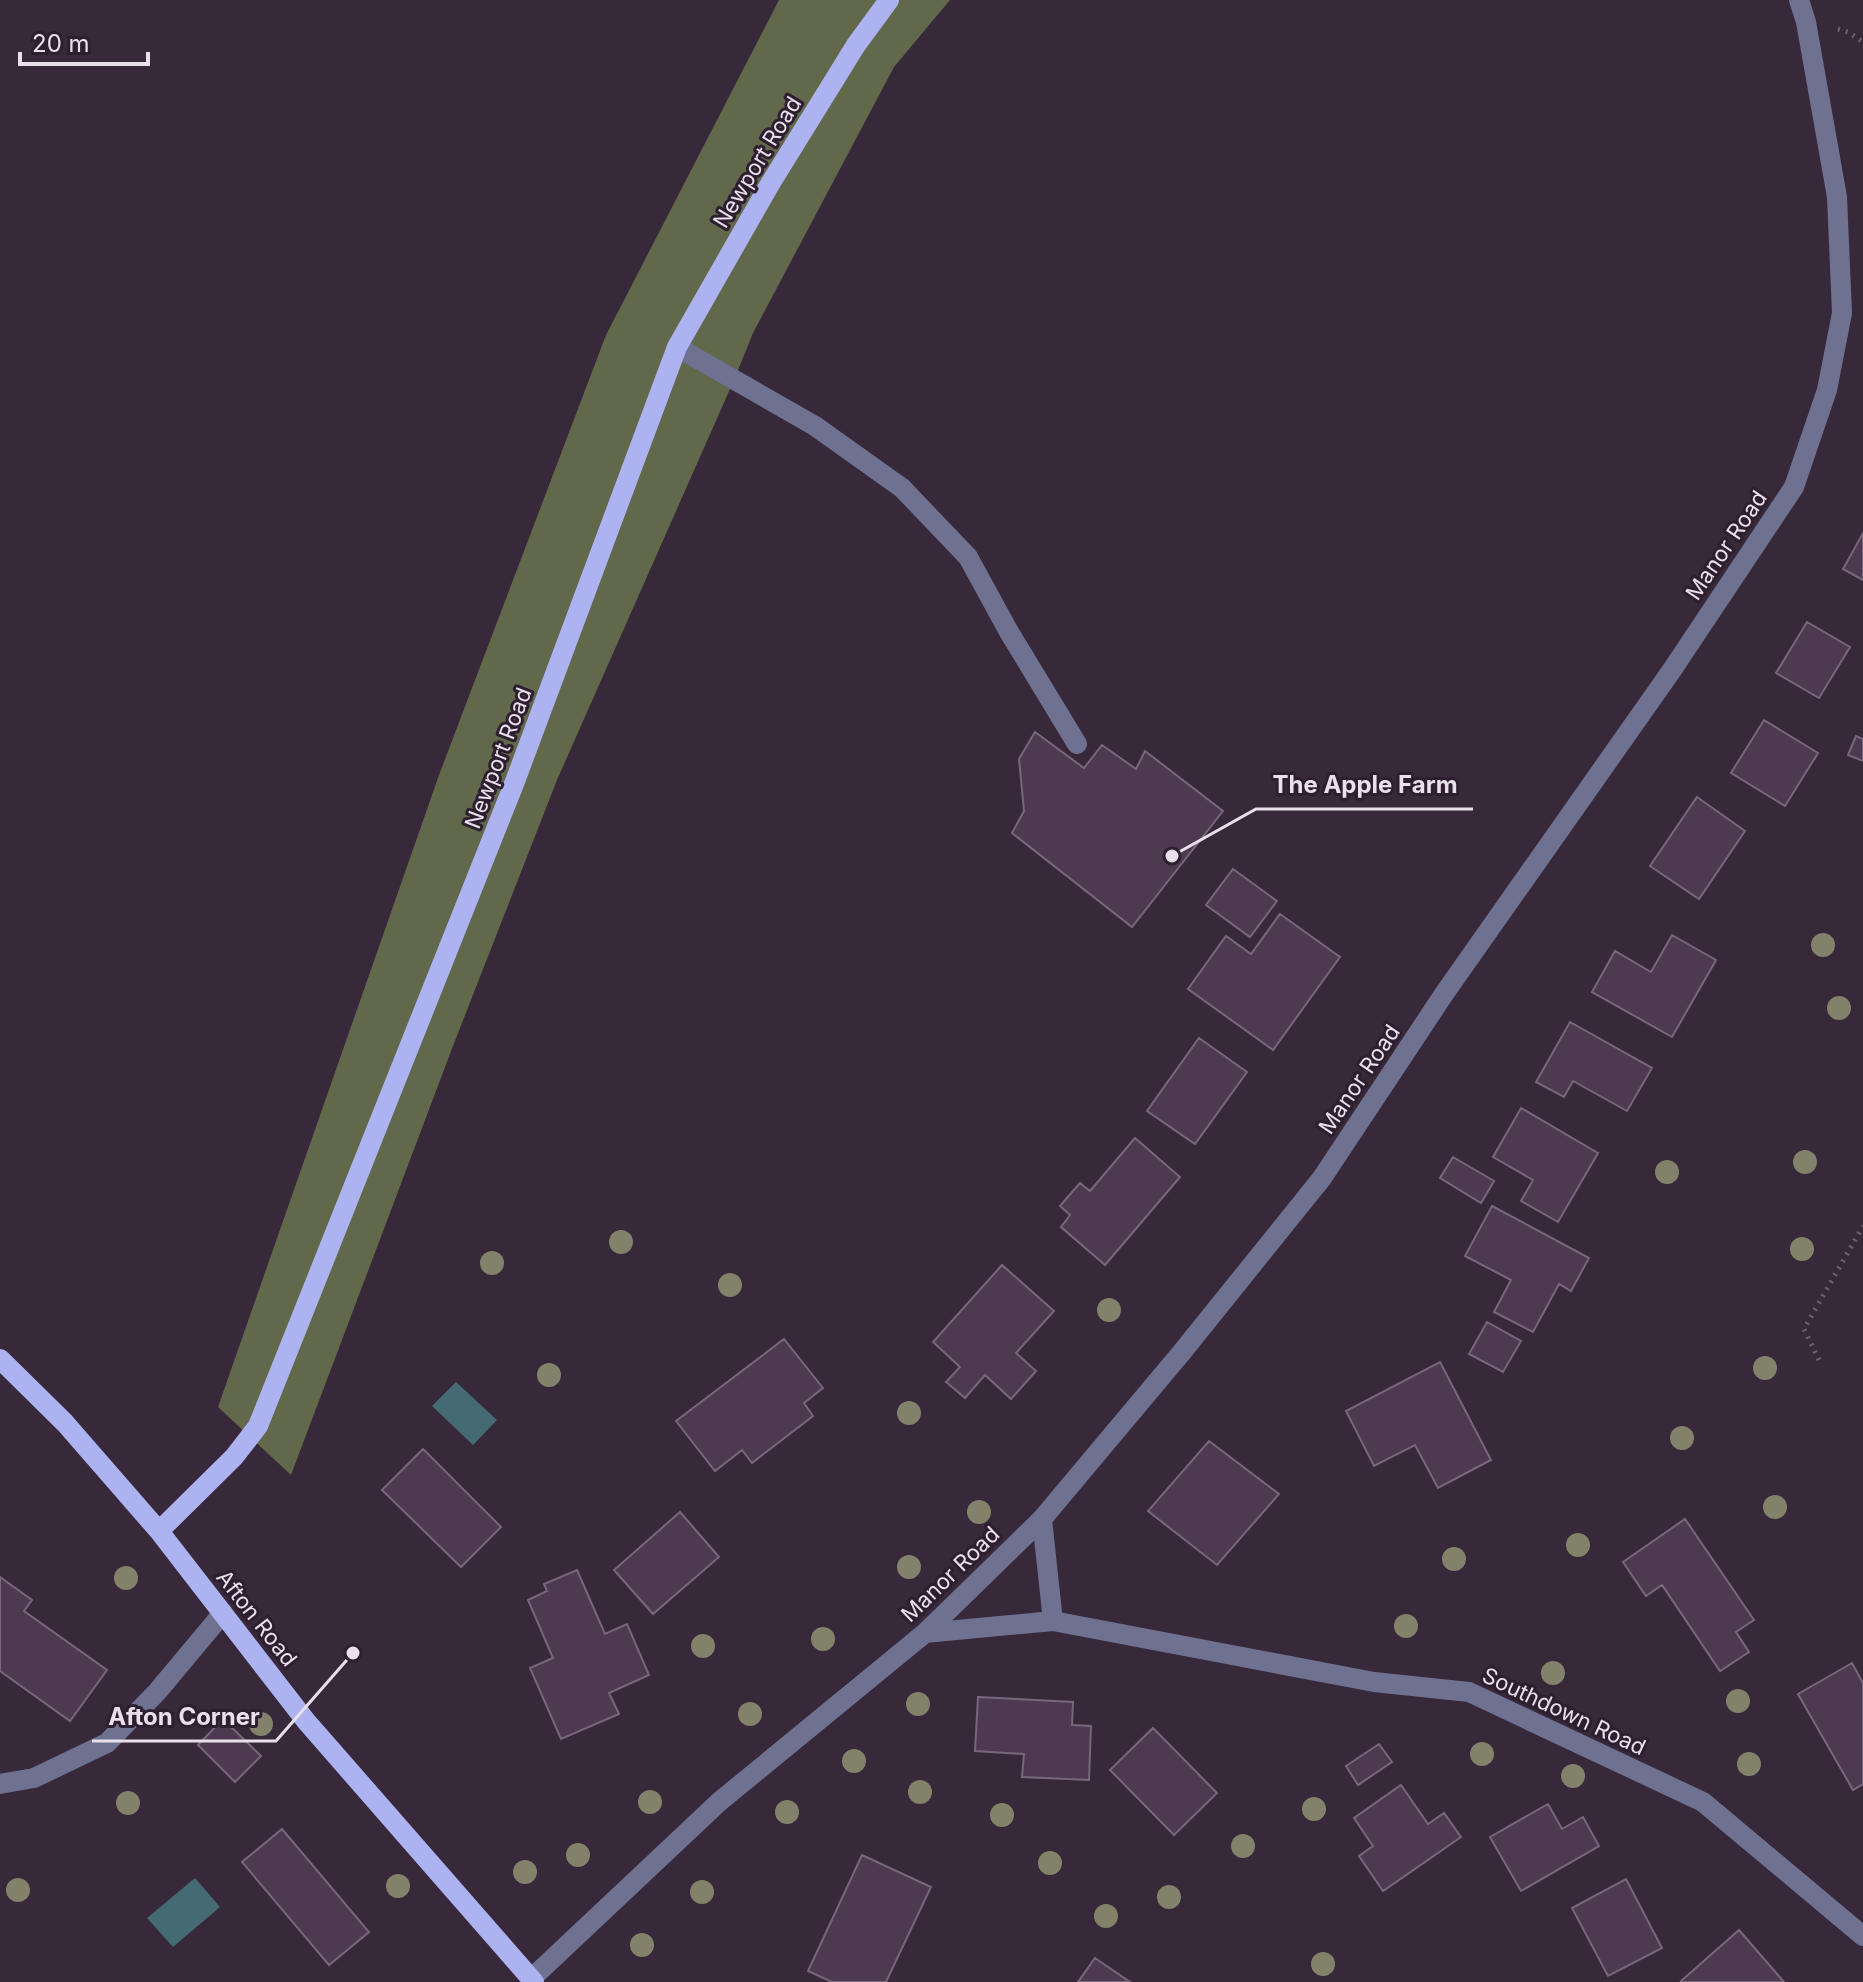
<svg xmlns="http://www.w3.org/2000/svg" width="1863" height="1982" font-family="Inter,sans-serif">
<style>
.forest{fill:#62684a}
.water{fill:#446b73}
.building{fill:#4d3a51;stroke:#77677b;stroke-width:2}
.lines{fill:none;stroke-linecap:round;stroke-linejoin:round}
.path{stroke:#6d6070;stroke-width:5;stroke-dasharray:2 6;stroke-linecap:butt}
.minor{stroke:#6e718f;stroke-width:20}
.major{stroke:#adb2f1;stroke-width:20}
.tree{fill:#82826b}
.labels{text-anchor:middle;stroke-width:6;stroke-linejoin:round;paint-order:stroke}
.street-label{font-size:22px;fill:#eae0ec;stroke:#2d1f30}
.leader{fill:none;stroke:#eae0ec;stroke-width:3}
.callout-dot{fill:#eae0ec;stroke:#2d1f30;stroke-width:3}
.callout-label{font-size:24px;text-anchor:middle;font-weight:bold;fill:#eae0ec;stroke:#2d1f30;stroke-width:6;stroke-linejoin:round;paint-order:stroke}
</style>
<rect width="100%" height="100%" fill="#37283a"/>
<path class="forest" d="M779,0h171l-56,67 -141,266 -19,47 -177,400 -104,266 -162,429 -73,-68 221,-632 167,-440z"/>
<path class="water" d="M456,1382l41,38 -24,25 -41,-39z
M195,1878l25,29 -47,40 -26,-29z"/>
<path class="building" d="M1863,533v47l-20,-11z
M1807,622l43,25 -31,51 -43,-25z
M1764,720l54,33 -33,53 -54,-33z
M1035,732l49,36 18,-23 34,24 9,-18 78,60 -91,116 -120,-94 12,-22 -5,-52z
M1856,736l7,3v22l-15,-6z
M1697,797l48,34 -46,68 -49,-33z
M1233,869l44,32 -27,36 -44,-32z
M1280,914l60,43 -67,93 -85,-61 38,-53 25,18z
M1672,935l44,25 -44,77 -80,-45 23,-41 36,21z
M1570,1022l82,46 -25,43 -54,-30 -9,16 -28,-15z
M1199,1038l48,34 -52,72 -48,-33z
M1521,1108l77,45 -40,69 -37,-21 12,-21 -40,-23z
M1135,1138l45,39 -75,88 -44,-38 9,-12 -10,-9 20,-23 10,8z
M1453,1157l41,24 -13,22 -41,-25z
M1492,1206l97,52 -18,33 -12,-7 -26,48 -39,-20 17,-32 -46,-24z
M1002,1265l52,46 -38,42 20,18 -25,28 -26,-24 -20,23 -19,-16 14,-15 -27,-25z
M1487,1322l34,19 -18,31 -34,-18z
M784,1339l39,49 -19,15 9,13 -61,47 -10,-13 -27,21 -39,-50z
M1440,1362l51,98 -53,28 -23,-43 -41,21 -28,-55z
M1209,1441l70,53 -62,71 -69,-54z
M423,1449l78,78 -40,40 -79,-77z
M680,1512l39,45 -66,57 -39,-44z
M1685,1519l69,101 -18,12 13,20 -29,19 -58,-86 -16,11 -23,-34z
M577,1570l28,64 22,-10 22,51 -40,18 10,21 -58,25 -31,-71 23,-10 -25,-58 19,-9 -3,-7z
M0,1577l32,23 -8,11 83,59 -37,51 -70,-50z
M1852,1663l11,20v101l-10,6 -55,-96z
M978,1697l95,5 -1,23 19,1 -2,54 -67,-3 2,-23 -49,-3z
M223,1719l38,37 -26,26 -37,-37z
M1153,1728l64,65 -43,42 -64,-65z
M1379,1744l13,18 -34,23 -12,-19z
M1401,1785l27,39 16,-11 17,24 -78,54 -24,-35 14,-10 -19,-28z
M1548,1804l14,25 21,-12 16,29 -78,45 -31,-54z
M282,1829l87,103 -40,33 -87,-103z
M862,1855l69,32 -45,95h-54l-24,-11z
M1626,1879l36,69 -54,28 -36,-68z
M1739,1930l45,52h-102l-1,-1z
M1095,1958l35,24h-52z"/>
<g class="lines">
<path class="path" d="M1838,29l10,3 15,10
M1819,1360l-15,-31 59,-103"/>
<path class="minor" d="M677,347l138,79 87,62 66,69 41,75 68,112
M1042,1519l11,102
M925,1633l128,-12 321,61 95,10 234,110 160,134
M0,1784l34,-6 73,-35 50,-51 66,-79
M531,1979l188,-177 206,-169 117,-114 140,-167 140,-174 122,-184 228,-324 122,-183 33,-97 15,-77 -5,-116 -31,-175 -7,-22"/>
<path class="major" d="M0,1359l65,64 94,108 147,190 228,261
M159,1531l75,-74 24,-31 256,-642 163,-437 93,-163 86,-139 33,-45"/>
</g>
<g class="tree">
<circle cx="1823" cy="945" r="12"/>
<circle cx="1839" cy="1008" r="12"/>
<circle cx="1805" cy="1162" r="12"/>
<circle cx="1667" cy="1172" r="12"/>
<circle cx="621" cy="1242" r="12"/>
<circle cx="1802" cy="1249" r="12"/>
<circle cx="492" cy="1263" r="12"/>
<circle cx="730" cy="1285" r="12"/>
<circle cx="1109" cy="1310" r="12"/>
<circle cx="1765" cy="1368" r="12"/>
<circle cx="549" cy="1375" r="12"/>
<circle cx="909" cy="1413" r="12"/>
<circle cx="1682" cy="1438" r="12"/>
<circle cx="1775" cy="1507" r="12"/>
<circle cx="979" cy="1512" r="12"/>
<circle cx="1578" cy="1545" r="12"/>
<circle cx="1454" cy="1559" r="12"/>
<circle cx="909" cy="1567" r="12"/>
<circle cx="126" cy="1578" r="12"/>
<circle cx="1406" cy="1626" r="12"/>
<circle cx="823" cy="1639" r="12"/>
<circle cx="703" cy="1646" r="12"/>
<circle cx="1553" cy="1673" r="12"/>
<circle cx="1738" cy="1701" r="12"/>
<circle cx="918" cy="1704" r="12"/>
<circle cx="750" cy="1714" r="12"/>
<circle cx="261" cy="1724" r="12"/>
<circle cx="1482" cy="1754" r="12"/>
<circle cx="854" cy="1761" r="12"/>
<circle cx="1749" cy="1764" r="12"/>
<circle cx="1573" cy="1776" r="12"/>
<circle cx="920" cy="1792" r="12"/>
<circle cx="650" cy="1802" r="12"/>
<circle cx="128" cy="1803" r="12"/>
<circle cx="1314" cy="1809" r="12"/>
<circle cx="787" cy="1812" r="12"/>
<circle cx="1002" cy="1815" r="12"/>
<circle cx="1243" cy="1846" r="12"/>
<circle cx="578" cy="1855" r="12"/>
<circle cx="1050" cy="1863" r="12"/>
<circle cx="525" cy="1872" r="12"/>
<circle cx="398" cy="1886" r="12"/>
<circle cx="18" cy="1890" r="12"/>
<circle cx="702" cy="1892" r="12"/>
<circle cx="1169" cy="1897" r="12"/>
<circle cx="1106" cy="1916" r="12"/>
<circle cx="642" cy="1945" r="12"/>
<circle cx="1323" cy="1964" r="12"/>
</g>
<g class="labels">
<g class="street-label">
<text transform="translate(757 162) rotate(-59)" y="8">Newport Road</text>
<text transform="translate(1726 545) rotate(-56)" y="8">Manor Road</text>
<text transform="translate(498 758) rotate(-69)" y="8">Newport Road</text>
<text transform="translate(1359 1079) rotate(-56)" y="8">Manor Road</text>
<text transform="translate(950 1574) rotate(-44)" y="8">Manor Road</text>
<text transform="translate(257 1618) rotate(52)" y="8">Afton Road</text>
<text transform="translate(1564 1711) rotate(25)" y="8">Southdown Road</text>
</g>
</g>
<path class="leader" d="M1172 856L1256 809H1473M353 1653L276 1741H92"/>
<g class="callout-dot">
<circle cx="1172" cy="856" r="8"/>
<circle cx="353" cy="1653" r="8"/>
</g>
<g class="callout-label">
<text x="1365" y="793">The Apple Farm</text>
<text x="184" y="1725">Afton Corner</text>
</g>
<path d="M20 52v12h128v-12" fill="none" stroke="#eae0ec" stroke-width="4"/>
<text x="32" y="52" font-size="24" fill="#eae0ec" stroke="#2d1f30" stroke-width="6" paint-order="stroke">20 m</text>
</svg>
